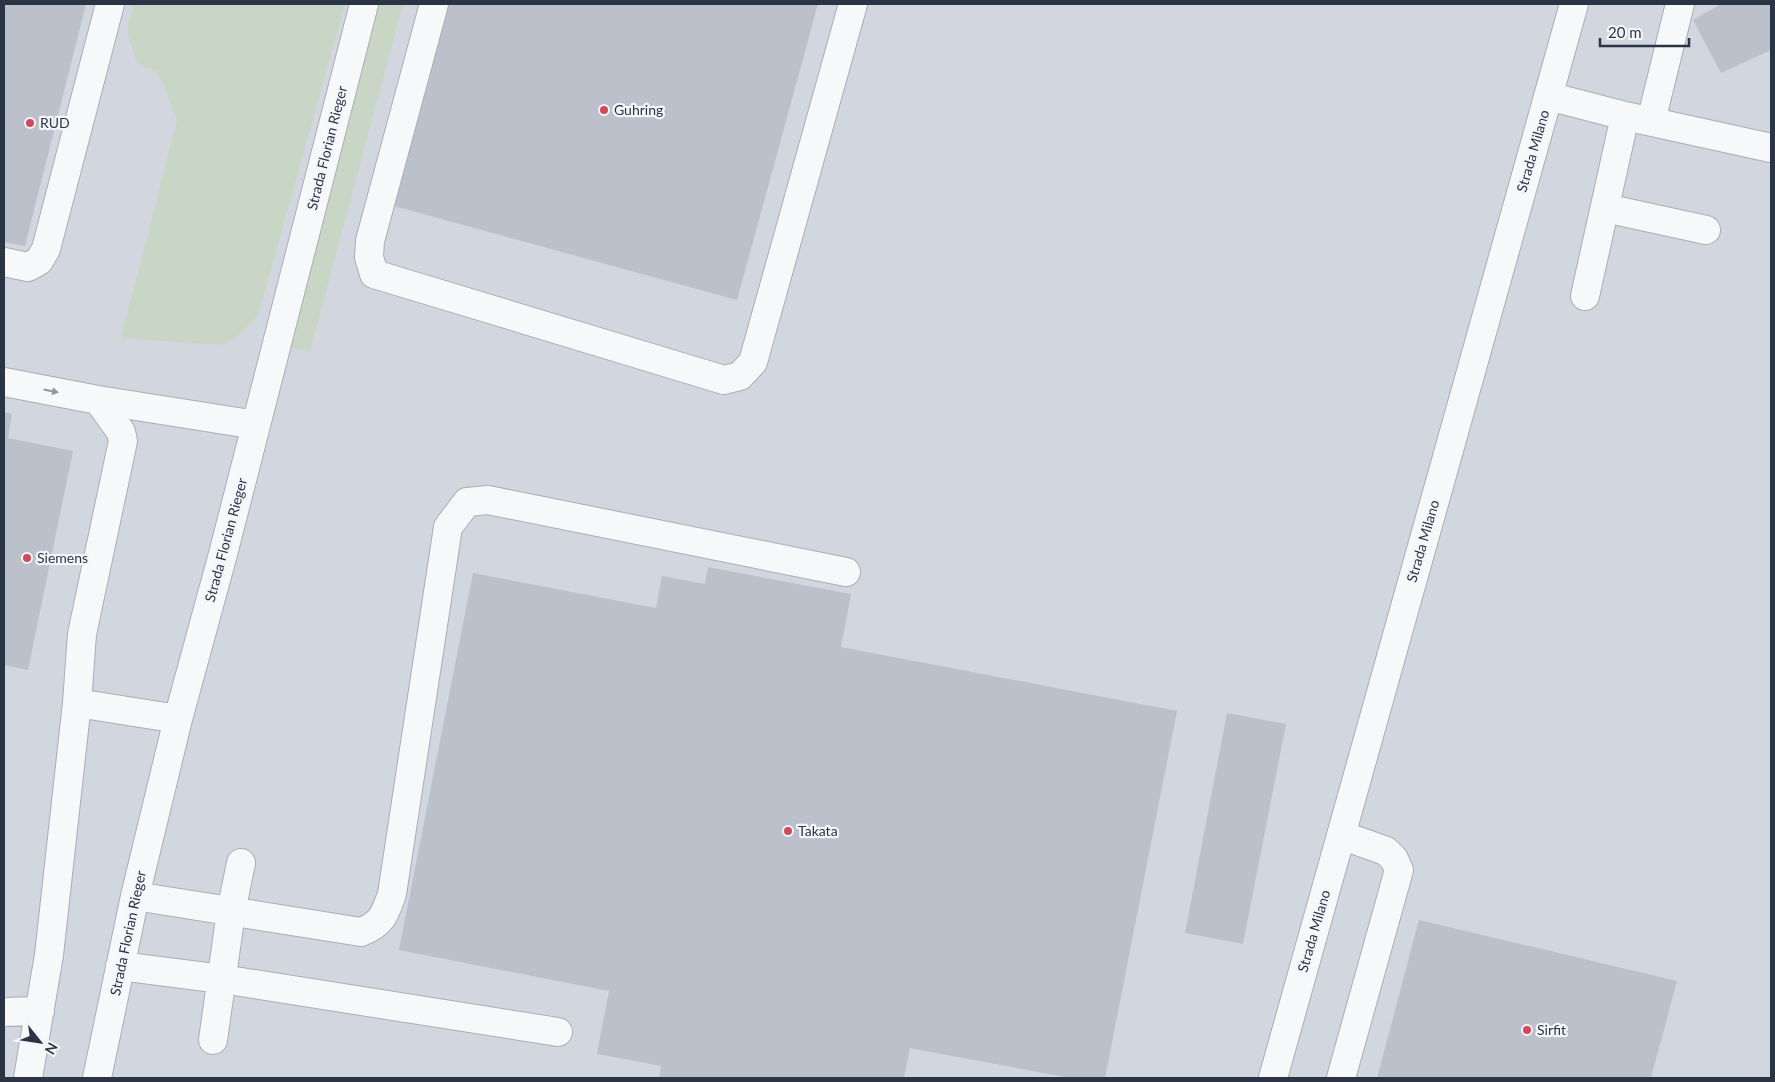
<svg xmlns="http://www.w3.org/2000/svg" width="1775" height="1082" font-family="Lato,sans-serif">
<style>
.built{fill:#d2d6de}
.green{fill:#c9d6c5}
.building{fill:#bbc0ca}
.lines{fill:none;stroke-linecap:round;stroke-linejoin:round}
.minor-casing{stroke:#a9aeb7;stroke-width:30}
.minor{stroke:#f7f8fa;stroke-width:28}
.oneway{fill:#9196a0}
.poi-dot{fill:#d1495b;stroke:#f4f6f9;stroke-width:2}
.labels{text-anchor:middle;stroke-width:4.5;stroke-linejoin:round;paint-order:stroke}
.poi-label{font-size:14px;fill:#2b3445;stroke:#f4f6f9;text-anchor:start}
.street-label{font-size:14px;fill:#2b3445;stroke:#f4f6f9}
</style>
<rect width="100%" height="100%" fill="#e4e7ec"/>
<path class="built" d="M4,4h1767v1074h-1767z"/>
<path class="green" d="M133,4h212l-87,312 -21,21 -15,8 -101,-7 56,-217 -12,-33 -10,-17 -18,-8 -10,-31z
M377,4h26l-93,347 -21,-3z"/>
<path class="building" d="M4,4h82l-61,242 -21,-4z
M449,4h369l-81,296 -343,-94z
M1721,4h50v46l-50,23 -28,-53z
M4,412l8,2 -4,24 65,13 -45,219 -24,-5z
M708,567l143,27 -10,53 336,64 -72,367h-35l-160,-30 -6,30h-245l2,-12 -64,-12 12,-63 -210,-41 74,-377 183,35 6,-32 43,8z
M1227,713l59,11 -43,220 -58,-11z
M1419,920l258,61 -26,97h-274z"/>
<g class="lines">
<defs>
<path id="minor" d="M434,4l-64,237 -1,16 5,17 350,106 16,-4 13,-14 100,-358
M1548,96l77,20 146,32
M1651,121l29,-117
M1605,208l101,22
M4,262l24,5 11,-6 7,-12 64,-245
M1585,296l40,-180
M4,382l94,18 158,25
M77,703l101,16
M135,896l226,36c21,-8 24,-18 31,-38l56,-367 19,-25 21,-2 358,72
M120,966l102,13 336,53
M4,1012l36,-1
M213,1040l18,-128 10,-49
M28,1078l21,-123 28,-252 5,-69 41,-193 -2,-9 -23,-32
M97,1078l38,-182 43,-177 45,-165 141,-550
M1273,1078l301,-1074
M1341,1078l58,-208 -5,-11 -8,-8 -45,-16"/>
</defs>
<use href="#minor" class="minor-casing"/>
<use href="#minor" class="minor"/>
</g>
<defs><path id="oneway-solid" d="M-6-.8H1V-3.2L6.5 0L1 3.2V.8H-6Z" transform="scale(1.25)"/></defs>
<use class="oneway" href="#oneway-solid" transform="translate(51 391) rotate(11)"/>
<g class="poi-dot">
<circle cx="604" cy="110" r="5"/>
<circle cx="30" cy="123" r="5"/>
<circle cx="27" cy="558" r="5"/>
<circle cx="788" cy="831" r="5"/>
<circle cx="1527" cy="1030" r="5"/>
</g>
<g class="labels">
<g class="poi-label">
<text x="614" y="115">Guhring</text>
<text x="40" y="128">RUD</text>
<text x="37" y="563">Siemens</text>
<text x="798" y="836">Takata</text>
<text x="1537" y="1035">Sirfit</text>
</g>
<g class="street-label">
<text transform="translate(327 148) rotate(-76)" y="5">Strada Florian Rieger</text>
<text transform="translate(1533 151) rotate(-74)" y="5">Strada Milano</text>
<text transform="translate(226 540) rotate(-75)" y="5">Strada Florian Rieger</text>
<text transform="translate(1423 541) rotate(-74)" y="5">Strada Milano</text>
<text transform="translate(1314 931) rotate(-74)" y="5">Strada Milano</text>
<text transform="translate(128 933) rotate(-78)" y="5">Strada Florian Rieger</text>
</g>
</g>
<rect width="1775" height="1082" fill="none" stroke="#2b3445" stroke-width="10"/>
<g transform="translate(40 1042) rotate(120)" stroke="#f4f6f9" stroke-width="4" paint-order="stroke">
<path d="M0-4L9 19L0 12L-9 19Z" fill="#2b3445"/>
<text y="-8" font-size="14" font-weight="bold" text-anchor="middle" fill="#2b3445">N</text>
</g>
<path d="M1600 38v8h89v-8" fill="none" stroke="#2b3445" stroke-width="2.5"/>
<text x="1608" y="38" font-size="15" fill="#2b3445" stroke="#f4f6f9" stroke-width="4" paint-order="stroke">20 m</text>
</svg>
